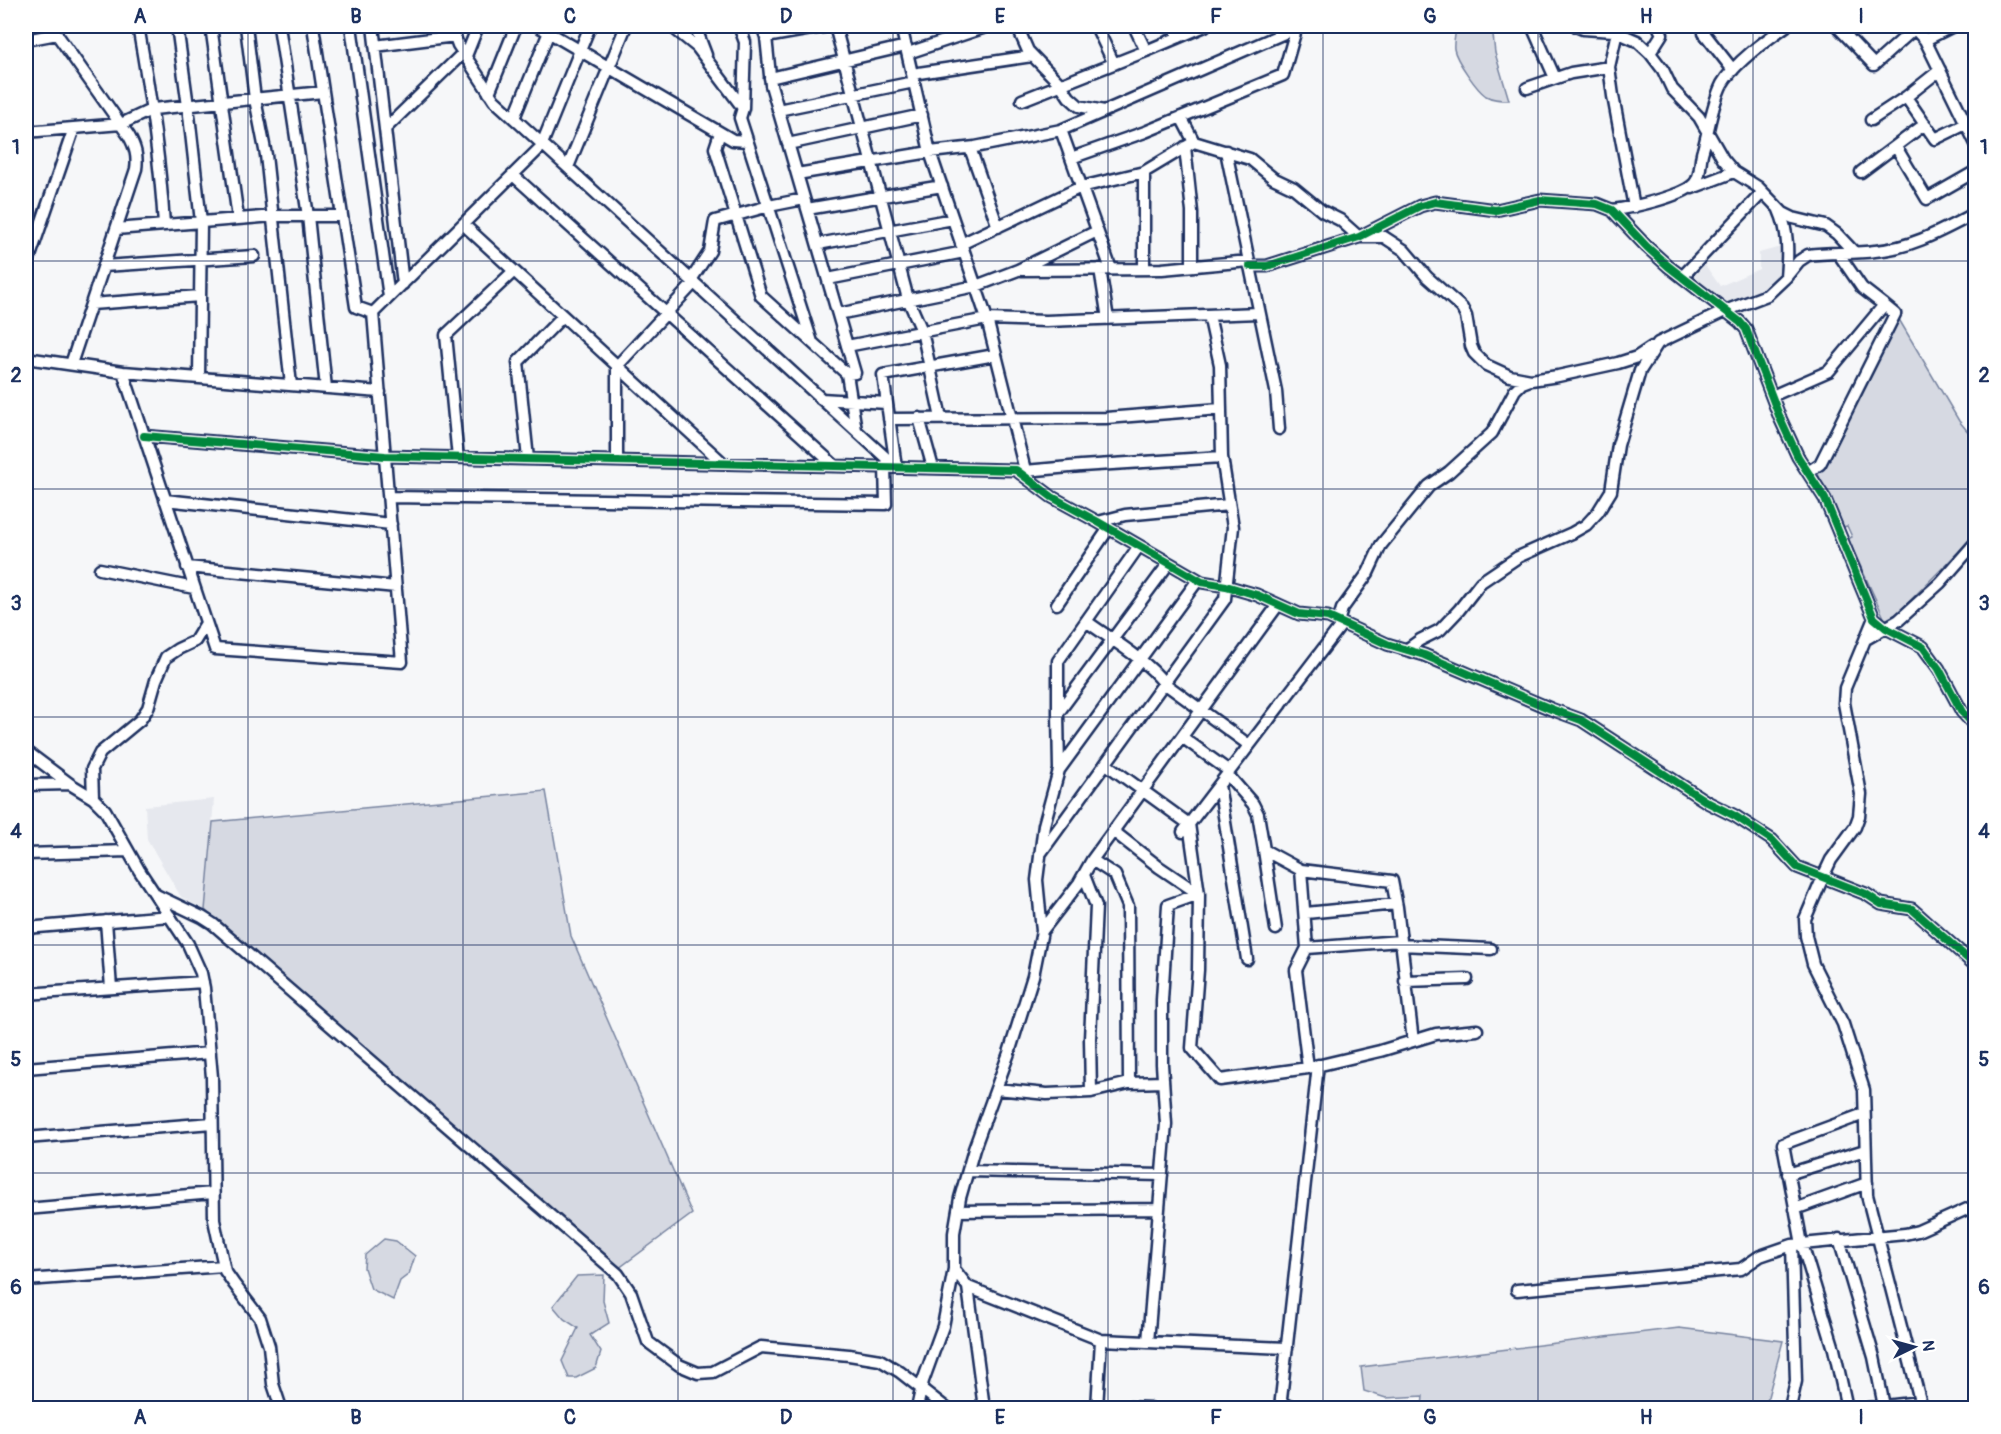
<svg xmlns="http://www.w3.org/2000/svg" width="2001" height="1434" font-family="Pangolin,sans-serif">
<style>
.built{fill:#e6e8ee}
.green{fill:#d6d9e2;stroke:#7884a0;stroke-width:1.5}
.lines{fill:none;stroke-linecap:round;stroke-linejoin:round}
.street-casing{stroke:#1b2f5e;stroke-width:15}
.street{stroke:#fff;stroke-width:10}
.cycleway-casing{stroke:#fff;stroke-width:11}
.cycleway{stroke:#00873e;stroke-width:8}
.grid{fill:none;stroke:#1b2f5e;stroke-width:1.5;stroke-opacity:0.55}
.neatline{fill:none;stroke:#1b2f5e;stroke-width:2}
.grid-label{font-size:20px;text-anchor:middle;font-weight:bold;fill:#1b2f5e}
</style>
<rect width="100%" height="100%" fill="#f6f7f9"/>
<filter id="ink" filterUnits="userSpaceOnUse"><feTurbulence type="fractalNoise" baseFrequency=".0167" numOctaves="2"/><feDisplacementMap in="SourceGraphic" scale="12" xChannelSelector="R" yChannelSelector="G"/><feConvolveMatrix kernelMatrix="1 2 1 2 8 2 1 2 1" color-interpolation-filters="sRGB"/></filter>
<g filter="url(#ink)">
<path class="built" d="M1788,245l-2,32 -19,18 -42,16 -37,-29 17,-17 15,21 39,-17v-16z
M214,799l-9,111 -24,-13 -34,-58 -2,-33z"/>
<path class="green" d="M1456,26h36l3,27 14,47c-8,0 -16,0 -23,-4 -9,-6 -30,-36 -32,-47 -1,-7 2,-16 2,-23z
M1897,316l62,105 16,19v95l-88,89 -39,-85 4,-2 -5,-11 -4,1 -26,-55 6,-4z
M546,791l25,145 121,278 -73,54 -414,-358 8,-88z
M384,1239l12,2 19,15 -6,18 -9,7 -7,19 -22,-11 -7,-21 1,-13z
M604,1275l-1,26 6,22 -19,12 11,17 -5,16 -20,10h-7l-7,-17 16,-33 -14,-9 -11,-13 24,-30z
M1679,1328l104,13 -18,67h-343l1,-12 -37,2 -22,-7 -3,-24z"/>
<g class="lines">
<defs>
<path id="street" d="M51,26l78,110c6,11 9,20 7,33l-65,195
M138,26c12,66 22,132 26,199
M177,26l11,80 13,116 -2,156
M211,26l27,192
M246,26l9,73 11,56 25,230
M279,26l29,190 18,172
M313,26l43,281 17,6
M351,26l38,271
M373,26l30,258
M451,26l7,19 36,55 402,367
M538,26l195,114 14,1
M671,26l26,21 46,61 -3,10 72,224
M695,26l11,29
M739,26l6,16 -2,66
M835,26l73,273 14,32 19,87
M901,26l29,126 57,167 40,159
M1017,26l11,25 33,34 8,12 10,9 25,5
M1096,26l18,38
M1134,26l12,25
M1173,26l6,11
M1532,26l23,52
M1576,26l7,3 31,2 23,10 13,12 13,17 9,19 27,28 24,42 11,13 24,15 25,26 10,5 33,8 11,8 17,18
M1706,26l-2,7 29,37
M1837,26l37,39 40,-36
M1912,26l13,14 51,104
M766,37l62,-11
M26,40l31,-6
M1925,40l28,-14
M375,46l80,-10
M908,53l81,-27
M1650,53l12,-19 -4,-8
M466,56l12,-30
M1609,67l8,-35 -3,-5
M912,74l120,-18
M770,78l136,-32
M1527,88l44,-15 38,-6 4,29 21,111
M489,93l27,-67
M1906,97l29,42 41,-20
M1022,100l124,-49 59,-25
M778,110l136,-28
M1181,117l13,25 56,17 23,19 21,10 28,23 18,9 19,17h25l20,13 23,27 35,31 4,8 5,30 3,7 12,12 24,11 21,4 27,-4 60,-13 19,-6 15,-10
M514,118l37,-91
M1871,120l35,-23 34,-27
M385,129l78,-76
M1061,130l50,139
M26,132l95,-8 32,-15 170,-17
M720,133l-5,15 46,148 86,78 8,-1 -84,-288 -5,-48 -4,-11
M542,144l48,-118
M788,144l134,-29
M1185,147l7,65v54
M1896,147l31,52 49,-28
M970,148l28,79
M1226,151l50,240 3,38
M1071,158l74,-26 138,-57 14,-49
M568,167l58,-141
M1861,172l64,-48
M797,174l133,-22 45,-5 86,-17 235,-102
M513,175l321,290
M1692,188l42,-16
M807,209l135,-23
M1612,210c18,-2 69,-13 82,-26 8,-8 5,-23 9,-34 6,-21 9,-46 19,-66 12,-21 44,-44 64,-58
M1779,210c10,22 9,44 7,67
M463,224l260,239
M116,229l158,-13h68
M818,244l135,-25
M961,244l120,-57 63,-15 50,-30
M1838,253l24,35 22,17
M104,266l150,-10
M1250,266h17l92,-29 61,-31 15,-4 61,8 44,-10 57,4 15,6 35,37 21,19 72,56 6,7 34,89 18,39 27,42 49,119 12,10 37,19 16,22 23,43 14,15
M26,268l48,-140
M1100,269l8,50
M1144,269v-97
M1021,270l141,-1 87,-8
M1682,277l81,-85
M828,279l136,-27
M691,280l19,-29 5,-30 54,-15 35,-7
M91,304l109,-8
M838,314l138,-28 42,-16 79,-39
M847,346l140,-27 59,2 213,-8
M26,358l97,14 257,20
M123,372l92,277 187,13 -29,-349 170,-168
M847,374l9,56
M1772,396l57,-25 55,-66 11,9 -75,150 -12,8
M821,399l66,4
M919,418l14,50
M889,419l217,-1 114,-9
M144,436l241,20 631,14 36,27 46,25 104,60 24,4 31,9 42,19 29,3 59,27 37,11 127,54 30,11 126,82 28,14 37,24 25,27 69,27 15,10 31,5 64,57
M458,458l-12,-123 68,-64
M528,459l-10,-97 45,-46
M617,461v-95l77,-83
M896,467l-13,-92 112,-20
M1025,471l56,-5 141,-9
M389,497l497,7 -1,-38
M165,500l226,24
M1098,522l27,-7 104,-10
M187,567l209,20
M100,569l94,19
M1057,604l52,-76
M1874,618l-29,70 -1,15 17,91 -2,22 -4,11 -24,33 -8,17 -18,42 1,17 7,28 30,60 21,66 3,105 55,213
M1086,621c26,19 58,37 78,62l85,62
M1338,622l4,-13 26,-36 13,-28 48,-59 20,-14 43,-39 23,-43 7,-7 8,-3
M1866,639l33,-19 41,-37 36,-41
M1406,650l14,-10 20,-10 19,-20 22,-28 37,-25 54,-24 14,-8 12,-13 13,-21 7,-46 22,-74 18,-28 67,-32 42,-16 19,-18 13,-16 9,-6c22,-3 45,-1 67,-4 37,-3 68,-21 101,-38
M1058,713v-52l81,-115
M1182,737l47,34
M26,751l44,33 23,14 12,12 34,60 49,74 13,29 3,15 8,89 2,143 11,51 9,13 26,34 9,28 4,38 8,24
M1106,764l83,60 10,70 -1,76 -6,78 28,32 88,-12 72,-17 56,-17 41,-4
M1059,770l-1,-57 111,-150
M1227,774l26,30 5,10 6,36 37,20 6,78 -11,22 12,98
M26,785l44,-1
M1219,785l28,174
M93,798l-1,-29 8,-16 40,-33 8,-12 8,-28 10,-23 12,-8 17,-8 11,-18
M1113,831l46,36 40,27
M1183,832l159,-208
M1264,850l12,79
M26,854l102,-3
M1040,854l185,-255 8,-72 -11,-70 -2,-92 -11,-50
M1092,860l23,15 13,31 1,177
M1301,870l91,11 5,26 16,134
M1084,875l12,31 -6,133 1,53
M156,895l46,22 11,7 405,350 13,19 17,49 31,23 19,8 15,-1 48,-25 88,8 31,5 20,12 46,36
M1306,913l90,-9
M106,921l5,67
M26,928l144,-12
M1042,931l-5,-51 7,-55 15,-55 139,-190
M1400,945l91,4
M1307,948l93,-7
M1405,981l62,-2
M26,994l177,-12
M26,1068l184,-15
M996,1089l51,5 44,-2 38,-9 34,-1
M26,1138l186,-15
M968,1171l194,4
M1788,1174l77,-24
M26,1209l187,-16
M1795,1209l72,-26
M958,1211l201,-2
M1839,1239l35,118 10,49
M954,1269l14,18 133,53 186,8
M26,1280l198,-14
M968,1287l16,121
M1517,1290l224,-21 19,-13 32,-11 113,-11 13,-3 58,-26
M1148,1342l18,-218 -4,-60v-64l6,-95 31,-11
M1281,1403l13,5
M1097,1406l53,2
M917,1408l6,-27 20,-55 11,-57v-36l6,-35 14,-49 35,-96 24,-77 9,-45 37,-48 13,-23 186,-255
M1097,1408l4,-68
M1280,1408l38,-343
M1790,1408l6,-27 -4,-136
M1847,1408l-13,-59 -32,-105 -19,-100 81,-30
M1868,1408l52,-6"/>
</defs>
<use href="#street" class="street-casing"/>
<use href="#street" class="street"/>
<defs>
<path id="cycleway" d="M1250,266h17l92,-29 61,-31 15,-4 61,8 44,-10 57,4 15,6 35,37 21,19 72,56 6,7 34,89 18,39 27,42 49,119 12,10 37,19 16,22 23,43 14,15
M144,436l241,20 631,14 36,27 46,25 104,60 24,4 31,9 42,19 29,3 59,27 37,11 127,54 30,11 126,82 28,14 37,24 25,27 69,27 15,10 31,5 64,57"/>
</defs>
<use href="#cycleway" class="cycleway-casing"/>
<use href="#cycleway" class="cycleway"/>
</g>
</g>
<path class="grid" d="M248,26v1382M463,26v1382M678,26v1382M893,26v1382M1108,26v1382M1323,26v1382M1538,26v1382M1753,26v1382M26,261h1950M26,489h1950M26,717h1950M26,945h1950M26,1173h1950"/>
<rect width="2001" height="1434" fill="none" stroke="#fff" stroke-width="66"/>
<g transform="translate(1914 1347) rotate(85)" stroke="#ffffff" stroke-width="4.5" paint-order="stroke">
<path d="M0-4.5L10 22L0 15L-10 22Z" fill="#1b2f5e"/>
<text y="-9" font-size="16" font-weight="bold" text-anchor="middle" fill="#1b2f5e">N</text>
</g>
<rect x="33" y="33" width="1935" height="1368" class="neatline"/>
<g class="grid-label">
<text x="140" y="23">A</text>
<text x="356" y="23">B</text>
<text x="570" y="23">C</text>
<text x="786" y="23">D</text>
<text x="1000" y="23">E</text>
<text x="1216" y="23">F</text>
<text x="1430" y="23">G</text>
<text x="1646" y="23">H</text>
<text x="1861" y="23">I</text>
<text x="16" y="154">1</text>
<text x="1984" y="154">1</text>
<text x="16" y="382">2</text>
<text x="1984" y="382">2</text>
<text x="16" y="610">3</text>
<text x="1984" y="610">3</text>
<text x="16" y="838">4</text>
<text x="1984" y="838">4</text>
<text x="16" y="1066">5</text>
<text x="1984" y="1066">5</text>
<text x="16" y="1294">6</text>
<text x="1984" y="1294">6</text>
<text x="140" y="1424">A</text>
<text x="356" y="1424">B</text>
<text x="570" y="1424">C</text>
<text x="786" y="1424">D</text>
<text x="1000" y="1424">E</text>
<text x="1216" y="1424">F</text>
<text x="1430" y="1424">G</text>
<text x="1646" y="1424">H</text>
<text x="1861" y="1424">I</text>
</g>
</svg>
